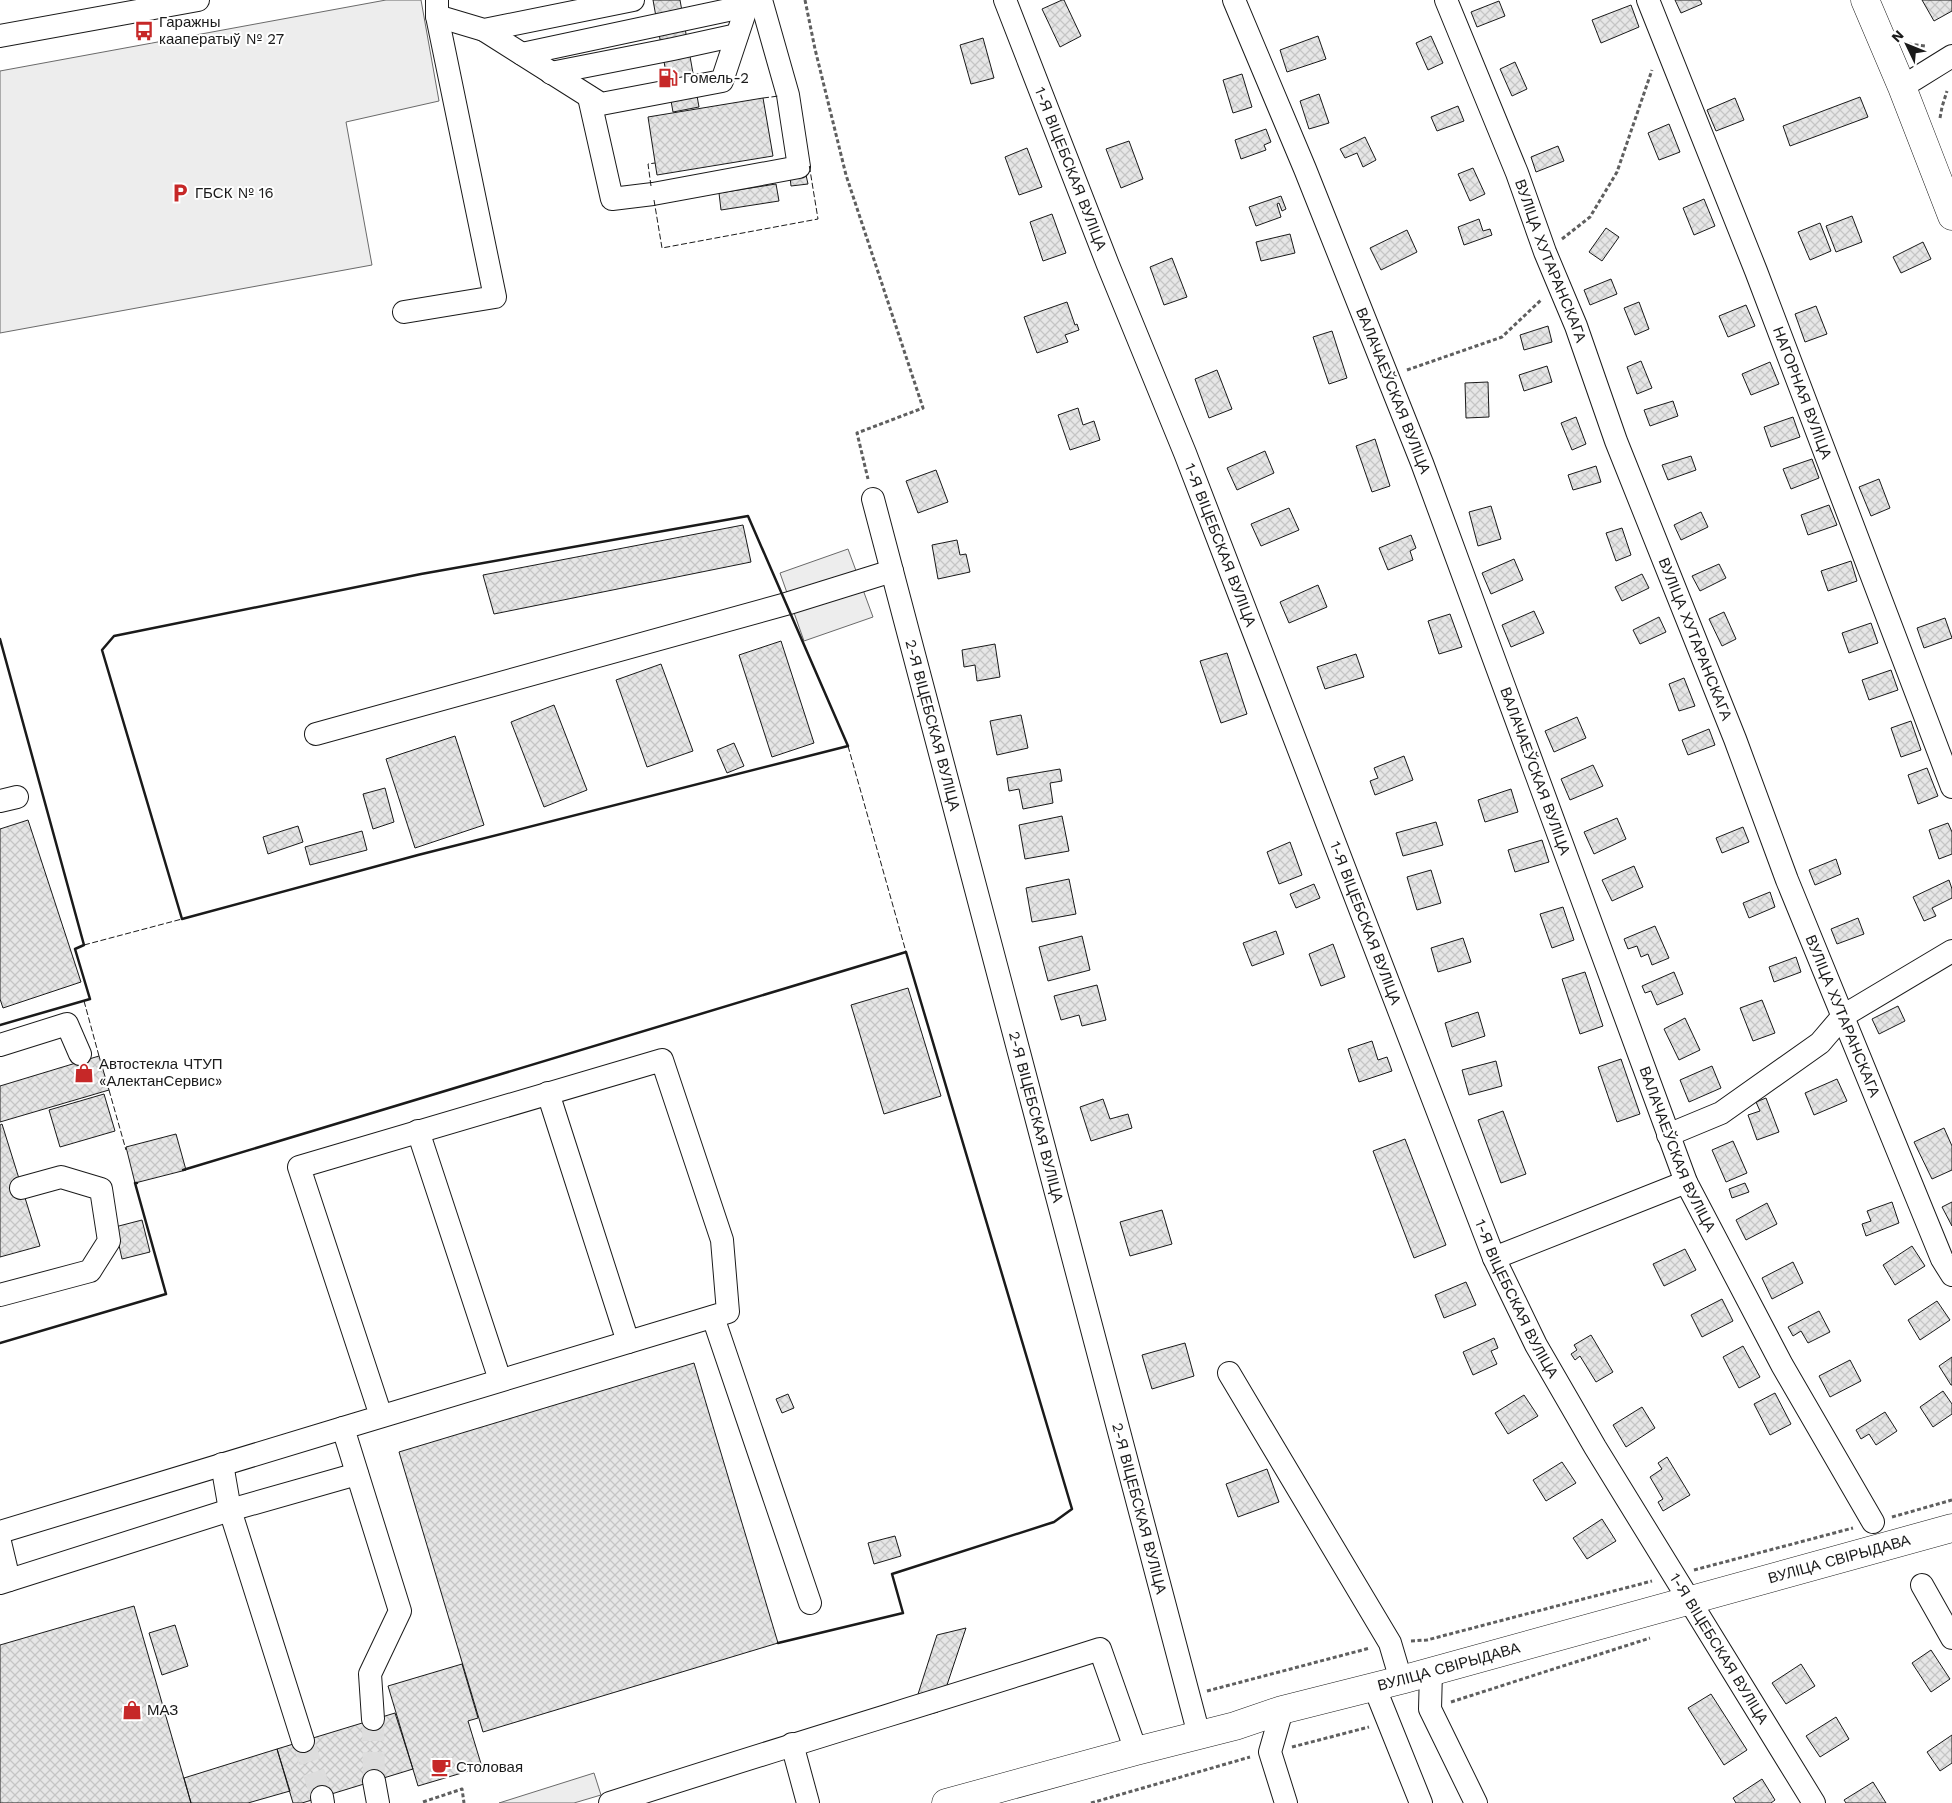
<svg xmlns="http://www.w3.org/2000/svg" width="1952" height="1803" font-family="'Work Sans',sans-serif">
<style>
.built{fill:#ededed;stroke:#6a6a6a}
.building{fill:url(#building-cross-hatch);stroke:#1a1a1a}
.lines{fill:none;stroke-linecap:round;stroke-linejoin:round}
.minor-tunnel{stroke:#ddd;stroke-width:22;stroke-dasharray:22 11;stroke-linecap:butt}
.minor-casing{stroke:#1a1a1a;stroke-width:24}
.major-casing{stroke:#1a1a1a;stroke-width:29}
.path{stroke:#5f5f5f;stroke-width:3;stroke-dasharray:4 2.5;stroke-linecap:butt}
.minor{stroke:#fff;stroke-width:22}
.major{stroke:#fff;stroke-width:28}
.fence{stroke:#1a1a1a;stroke-width:1;stroke-dasharray:6 2.5;stroke-linecap:butt}
.wall{stroke:#1a1a1a;stroke-width:2.5}
.labels{text-anchor:middle;stroke-width:4;stroke-linejoin:round;paint-order:stroke}
.poi-label{font-size:15px;fill:#1a1a1a;stroke:#fff;text-anchor:start}
.street-label{font-size:15px;fill:#1a1a1a;stroke:#fff}
</style>
<defs>
<pattern id="building-cross-hatch" width="8" height="8" patternUnits="userSpaceOnUse" patternTransform="scale(1.25)"><rect width="8" height="8" fill="#e6e6e6"/><path d="M0 0l8 8M0 8l8-8" fill="none" stroke="#c5c5c5"/></pattern>
</defs>
<rect width="100%" height="100%" fill="#fff"/>
<path class="built" d="M386,0h35l18,101 -93,21 26,143 -372,68v-262z
M848,549l25,68 -69,24 -24,-68z
M594,1773l7,22 -27,8h-75z"/>
<path class="building" d="M653,0h27l19,107 -26,5z
M1062,0h2l17,36 -21,11 -18,-38z
M1675,0h25l2,4 -21,9z
M1922,0h30v11l-18,10z
M1499,1l6,15 -28,11 -6,-15z
M1631,5l8,22 -38,16 -9,-23z
M1318,36l8,23 -39,13 -7,-22z
M1431,36l12,27 -15,7 -12,-27z
M983,38l11,40 -23,6 -11,-39z
M1515,62l12,27 -15,7 -12,-27z
M1242,74l10,33 -19,6 -10,-33z
M1319,94l10,29 -20,6 -9,-28z
M1860,97l8,20 -78,29 -7,-20z
M763,98l10,58 -116,19 -9,-58z
M1735,98l9,22 -28,11 -9,-21z
M1458,106l6,15 -27,10 -6,-14z
M1669,124l11,28 -21,8 -11,-27z
M1266,129l5,13 -7,3 2,5 -25,9 -6,-19z
M1365,137l11,23 -13,7 -6,-14 -12,5 -5,-9z
M1129,141l14,38 -22,9 -15,-39z
M1558,146l6,15 -28,11 -5,-15z
M1027,148l15,39 -23,8 -14,-38z
M1473,168l12,26 -15,7 -12,-27z
M806,175l2,9 -17,2 -1,-9z
M776,184l3,17 -58,9 -2,-17z
M1281,196l5,13 -4,2 -3,-8 -2,1 4,13 -25,9 -7,-19z
M1704,199l11,27 -21,9 -11,-27z
M1052,214l14,39 -23,8 -13,-39z
M1852,216l10,26 -26,10 -10,-26z
M1479,219l4,12 7,-2 2,6 -28,10 -6,-18z
M1820,223l11,28 -21,9 -12,-28z
M1606,228l13,9 -17,24 -13,-9z
M1407,230l10,22 -36,18 -11,-22z
M1290,234l5,19 -34,8 -5,-19z
M1923,242l8,17 -30,14 -8,-16z
M1172,258l15,39 -23,8 -14,-38z
M1611,279l6,15 -27,11 -6,-15z
M1067,302l8,23 2,-1 2,6 -14,5 3,7 -31,11 -13,-36z
M1639,302l10,27 -14,6 -11,-27z
M1746,305l9,21 -27,11 -9,-21z
M1816,306l11,28 -22,8 -10,-28z
M1548,326l4,16 -28,8 -4,-15z
M1332,331l15,47 -18,6 -16,-47z
M1641,361l11,27 -15,6 -10,-27z
M1770,362l9,22 -28,11 -9,-21z
M1547,366l5,16 -28,9 -5,-16z
M1217,370l15,39 -23,9 -14,-39z
M1488,382l1,35 -23,1 -1,-35z
M1673,401l5,15 -28,10 -6,-16z
M1078,408l5,17 11,-4 6,19 -30,10 -12,-35z
M1576,417l10,27 -14,6 -11,-27z
M1793,417l7,20 -29,10 -7,-20z
M1375,439l15,47 -18,6 -16,-46z
M1265,451l9,22 -37,17 -10,-22z
M1691,456l5,14 -28,10 -6,-15z
M1812,459l7,19 -28,11 -8,-20z
M1596,466l5,16 -28,8 -5,-15z
M936,470l12,32 -30,11 -12,-32z
M1879,479l11,29 -19,8 -12,-29z
M1829,505l8,20 -29,10 -7,-20z
M1491,506l10,33 -23,7 -9,-34z
M1289,508l10,22 -38,16 -10,-22z
M1701,512l7,15 -27,13 -7,-15z
M743,525l8,37 -257,52 -11,-39z
M1622,528l9,27 -15,6 -10,-28z
M1411,535l5,13 -6,3 3,9 -25,10 -9,-22z
M957,540l3,15 6,-1 4,18 -32,7 -6,-34z
M1514,559l9,21 -32,14 -9,-21z
M1851,561l6,20 -29,10 -7,-20z
M1719,564l7,14 -26,13 -8,-15z
M1642,574l7,14 -27,13 -7,-14z
M1318,585l9,22 -38,16 -9,-21z
M1534,611l10,22 -33,14 -9,-22z
M1724,612l12,27 -14,7 -13,-27z
M1450,614l12,33 -23,7 -11,-33z
M1659,617l7,15 -26,12 -7,-14z
M1945,618l7,20 -28,10 -7,-20z
M1871,623l7,20 -29,10 -7,-20z
M781,641l33,102 -42,14 -33,-102z
M995,644l5,33 -23,4 -2,-16 -11,2 -2,-17z
M1227,653l20,61 -26,9 -21,-62z
M1356,654l8,23 -39,12 -8,-22z
M661,664l32,87 -46,16 -31,-87z
M1891,670l7,20 -29,10 -7,-20z
M1684,678l11,28 -16,5 -10,-27z
M554,705l33,85 -43,17 -33,-85z
M1021,715l7,33 -31,7 -7,-34z
M1577,717l9,21 -32,14 -9,-21z
M1911,721l10,29 -20,7 -10,-29z
M1709,729l6,16 -27,10 -6,-15z
M455,736l29,89 -69,23 -29,-89z
M734,743l10,23 -17,7 -10,-23z
M1404,756l9,24 -38,15 -5,-14 8,-3 -4,-10z
M1593,765l10,21 -33,14 -9,-21z
M1927,768l11,28 -20,8 -10,-29z
M1060,769l2,12 -12,2 3,20 -30,6 -4,-20 -10,2 -2,-13z
M385,788l9,34 -21,7 -10,-35z
M1511,789l7,23 -33,10 -7,-22z
M1062,816l7,35 -44,8 -6,-34z
M1617,818l9,21 -32,15 -10,-22z
M28,820l53,162 -78,26 -3,-9v-170z
M1436,822l7,23 -40,11 -7,-23z
M1948,823l4,9v22l-13,5 -10,-29z
M298,826l5,16 -35,12 -5,-17z
M1743,827l6,15 -27,11 -6,-15z
M362,831l5,19 -57,15 -5,-18z
M1542,840l7,22 -34,10 -7,-22z
M1290,842l12,33 -23,9 -12,-32z
M1836,859l5,15 -26,11 -6,-15z
M1634,866l9,21 -31,14 -10,-21z
M1431,870l10,33 -24,7 -10,-33z
M1069,879l7,35 -44,8 -6,-34z
M1949,880l3,9v9l-20,10 4,8 -12,5 -11,-24z
M1314,884l6,14 -24,10 -6,-14z
M1770,892l5,15 -26,11 -6,-15z
M1563,907l11,33 -22,8 -12,-34z
M1858,918l6,16 -27,10 -6,-15z
M1655,926l14,32 -17,7 -4,-11 -7,3 -4,-11 -9,3 -4,-10z
M1276,931l8,23 -32,12 -9,-23z
M1082,936l8,34 -42,11 -9,-34z
M1463,938l8,24 -33,10 -7,-24z
M1333,944l12,33 -24,9 -12,-32z
M1796,957l5,15 -27,10 -5,-15z
M1585,972l18,54 -23,8 -18,-55z
M1674,972l9,22 -26,11 -6,-14 -6,2 -3,-7z
M1097,985l9,35 -24,6 -3,-11 -18,5 -7,-24z
M908,988l33,108 -57,18 -33,-109z
M1762,1000l13,33 -22,8 -13,-33z
M1898,1006l7,15 -26,13 -7,-15z
M1478,1012l7,24 -33,11 -7,-24z
M1685,1018l15,32 -21,10 -15,-31z
M1372,1041l6,19 9,-3 5,14 -33,11 -11,-33z
M99,1056l10,34 -109,32v-36z
M1621,1059l19,55 -23,8 -19,-55z
M1496,1061l6,25 -33,9 -7,-25z
M1712,1066l9,22 -32,14 -9,-22z
M1837,1079l10,22 -33,14 -9,-22z
M104,1094l11,37 -55,16 -11,-37z
M1766,1098l13,34 -22,8 -9,-25 12,-4 -4,-9z
M1103,1099l7,20 18,-5 4,14 -41,13 -11,-34z
M1503,1111l23,63 -25,9 -23,-63z
M2,1124l38,122 -40,11v-132z
M1944,1128l8,18v24l-20,9 -18,-37z
M176,1134l10,36 -51,13 -9,-36z
M1405,1139l41,106 -32,13 -41,-107z
M1733,1141l14,32 -21,9 -14,-32z
M1745,1183l4,9 -17,6 -3,-9z
M1892,1202l7,21 -33,13 -4,-12 9,-3 -4,-10z
M1952,1202v24l-10,-19z
M1767,1203l10,21 -31,16 -10,-20z
M1162,1210l10,34 -42,12 -10,-34z
M142,1220l8,32 -28,7 -7,-32z
M1912,1246l13,20 -30,19 -12,-20z
M1685,1249l11,21 -32,16 -11,-22z
M1793,1262l10,21 -31,16 -10,-21z
M1466,1282l10,23 -32,13 -9,-23z
M1722,1299l11,22 -31,16 -11,-22z
M1937,1301l13,19 -30,20 -12,-20z
M1819,1311l11,21 -22,11 -7,-12 -8,5 -5,-9z
M1591,1335l22,37 -17,10 -16,-26 -5,4 -4,-6 6,-4 -3,-5z
M1494,1338l4,10 -7,3 6,13 -24,11 -10,-23z
M1185,1343l9,33 -42,13 -10,-34z
M1743,1346l17,31 -21,11 -16,-31z
M1952,1357v28h-1l-12,-19z
M1850,1360l11,21 -31,16 -11,-21z
M694,1363l84,280 -295,89 -84,-280z
M1943,1391l9,13v10l-19,13 -13,-20z
M1775,1393l16,31 -21,11 -16,-31z
M788,1394l6,14 -12,5 -6,-14z
M1524,1395l14,21 -30,18 -13,-21z
M1642,1407l13,21 -29,19 -13,-22z
M1885,1412l12,19 -21,14 -7,-11 -8,5 -5,-9z
M1667,1457l23,38 -27,16 -5,-9 5,-3 -13,-22 12,-8 -4,-6z
M1562,1462l14,21 -30,18 -13,-21z
M1267,1469l12,33 -41,15 -12,-33z
M1602,1519l14,22 -29,18 -14,-21z
M895,1536l6,20 -27,8 -6,-21z
M134,1606l57,197h-191v-158z
M175,1625l13,41 -26,9 -13,-42z
M966,1628l-28,84 -28,7 27,-84z
M1931,1650l19,29 -19,13 -19,-29z
M462,1664l16,54 -10,3 14,46 -64,19 -30,-100z
M1801,1664l14,22 -29,18 -14,-21z
M1711,1694l36,56 -23,15 -36,-57z
M395,1713l18,56 -111,34h-9l-16,-54z
M1836,1717l13,22 -29,18 -14,-21z
M1952,1735v28l-12,8 -13,-19z
M277,1749l13,42 -42,12h-57l-7,-25z
M1762,1779l13,21 -4,3h-35l-3,-5z
M1873,1782l13,21h-40l-2,-3z"/>
<g class="lines">
<path class="minor-tunnel" d="M373,1719l1,62
M303,1741l19,56"/>
<defs>
<g id="minor">
<path id="s1" d="M1005,0l103,265 77,188 309,805 42,87 59,102 219,356"/>
<path id="s2" d="M1234,0l71,169 117,294 264,719 96,183 91,157"/>
<path id="s3" d="M1446,0l71,173 28,79 31,74 40,115 119,298 52,141 155,379 10,16"/>
<path id="s4" d="M1648,0l108,271 196,516"/>
<path d="M437,16l47,14 149,-30"/>
<path d="M484,30l117,74 121,-23 27,-81"/>
<path d="M0,36l198,-36"/>
<path d="M522,54l225,-48"/>
<path d="M551,73l122,-24 64,-14"/>
<path d="M1902,87l50,-31"/>
<path d="M589,97l23,102 41,-5 146,-27 -11,-72 -27,-95"/>
<path d="M404,312l91,-15 -58,-281v-16"/>
<path id="s5" d="M873,499l326,1236"/>
<path d="M316,734l470,-130 106,-33"/>
<path d="M0,801l17,-4"/>
<path d="M0,1045l67,-21 13,30"/>
<path d="M548,1093l80,249"/>
<path d="M418,1131l82,249"/>
<path d="M1668,1135l53,-22 99,-70 23,-27 109,-65"/>
<path d="M1494,1258l192,-76"/>
<path d="M0,1295l90,-24 19,-30 -8,-52 -40,-12 -40,11"/>
<path d="M713,1317l97,286"/>
<path d="M1229,1373l161,270 11,37"/>
<path d="M222,1464l8,46 73,231"/>
<path d="M0,1532l343,-104"/>
<path d="M0,1542l9,38"/>
<path d="M0,1583l230,-73 127,-36"/>
<path d="M1922,1585l30,53"/>
<path d="M1431,1671l-1,38 46,94"/>
<path d="M1374,1686l47,117"/>
<path d="M1282,1710l-12,42 16,51"/>
<path d="M373,1719l-3,-45 30,-63 -57,-183 385,-116 -6,-72 -60,-180 -363,107 82,249"/>
<path d="M792,1744l16,59"/>
<path d="M374,1781l4,22"/>
<path d="M322,1797l1,6"/>
<path d="M610,1803c163,-53 327,-102 490,-154l36,102"/>
</g>
<g id="major">
<path d="M1865,0l37,87 50,129"/>
<path id="s6" d="M946,1803l190,-52 99,-25 47,-16 119,-30 551,-152"/>
</g>
</defs>
<use href="#minor" class="minor-casing"/>
<use href="#major" class="major-casing"/>
<path class="path" d="M805,0l10,49 31,126 77,233 -66,25 11,46
M1908,44l17,2
M1940,118l2,-11 5,-16
M1562,239l28,-22 27,-45 35,-102
M1407,370l95,-33 40,-38
M1892,1517l60,-17
M1694,1570l159,-42
M1411,1641l16,-1 225,-59
M1207,1691l163,-43
M1451,1702l199,-64
M1292,1747l77,-20
M423,1802l39,-13 2,14
M1091,1803l159,-46"/>
<use href="#minor" class="minor"/>
<use href="#major" class="major"/>
<path class="fence" d="M763,98l16,-2
M651,186l-3,-22 7,-1
M654,200l8,48 156,-29 -9,-55
M848,746l58,206
M84,945l98,-26
M84,1001l15,55
M109,1090l17,60"/>
<path class="wall" d="M748,516l100,230 -430,109 -236,64 -80,-269 12,-14 307,-62z
M0,639l84,306 -9,4 15,50 -90,26
M183,1170l723,-218 166,557 -18,13 -162,52 11,39 -125,30
M0,1343l166,-49 -31,-111h2"/>
</g>
<defs>
<symbol id="bus-bare" viewBox="-9 -9 18 18"><path d="M-5-6H5V4H4V6H2V4H-2V6H-4V4H-5ZM-3.5-4V0h7V-4ZM-3.5 1.2v1.5H-2V1.2ZM2 1.2v1.5H3.5V1.2Z" fill="#c62828" stroke="#fff" stroke-width="2.5" paint-order="stroke"/></symbol>
<symbol id="fuel-bare" viewBox="-9 -9 18 18"><path d="M-5.5-6h7V0h2V4h1.3V-2.5L3-4.5l.8-.8L6-3V5H2.5V1h-1V6h-7ZM-4.2-4.7v3.2H.2V-4.7Z" fill="#c62828" stroke="#fff" stroke-width="2.5" paint-order="stroke"/></symbol>
<symbol id="parking-bare" viewBox="-9 -9 18 18"><path d="M-3.5-5.5H1a3.5 3.5 0 0 1 0 7H-1V5.5H-3.5ZM-1-3.4V-.6H.8a1.4 1.4 0 0 0 0-2.8Z" fill="#c62828" stroke="#fff" stroke-width="2.5" paint-order="stroke"/></symbol>
<symbol id="shop-bare" viewBox="-9 -9 18 18"><path d="M-5-2.5h2.3a2.7 3.5 0 0 1 5.4 0H5L5.5 6h-11ZM-1.5-2.5h3a1.5 2.3 0 0 0-3 0Z" fill="#c62828" stroke="#fff" stroke-width="2.5" paint-order="stroke"/></symbol>
<symbol id="cafe-bare" viewBox="-9 -9 18 18"><path d="M-5.5-4.5H6V0H3Q3 3.5 0 3.5H-2.5Q-5.5 3.5-5.5 0ZM3-3.2v2h1.7v-2ZM-6 4.5H4V6H-6Z" fill="#c62828" stroke="#fff" stroke-width="2.5" paint-order="stroke"/></symbol>
</defs>
<g fill-rule="evenodd">
<use href="#bus-bare" x="130" y="17" width="28" height="28"/>
<use href="#fuel-bare" x="654" y="64" width="28" height="28"/>
<use href="#parking-bare" x="166" y="179" width="28" height="28"/>
<use href="#shop-bare" x="70" y="1059" width="28" height="28"/>
<use href="#shop-bare" x="118" y="1696" width="28" height="28"/>
<use href="#cafe-bare" x="427" y="1753" width="28" height="28"/>
</g>
<g class="labels">
<g class="poi-label">
<text x="159" y="27">Гаражны<tspan x="159" dy="17">кааператыў № 27</tspan></text>
<text x="683" y="83">Гомель-2</text>
<text x="195" y="198">ГБСК № 16</text>
<text x="99" y="1069">Автостекла ЧТУП<tspan x="99" dy="17">«АлектанСервис»</tspan></text>
<text x="147" y="1715">МАЗ</text>
<text x="456" y="1772">Столовая</text>
</g>
<g class="street-label">
<text dy="5" stroke="none"><textPath href="#s1" startOffset="181">1-Я ВІЦЕБСКАЯ ВУЛІЦА</textPath></text>
<text dy="5" stroke="none"><textPath href="#s3" startOffset="281">ВУЛІЦА ХУТАРАНСКАГА</textPath></text>
<text dy="5" stroke="none"><textPath href="#s2" startOffset="422">ВАЛАЧАЕЎСКАЯ ВУЛІЦА</textPath></text>
<text dy="5" stroke="none"><textPath href="#s4" startOffset="422">НАГОРНАЯ ВУЛІЦА</textPath></text>
<text dy="5" stroke="none"><textPath href="#s1" startOffset="586">1-Я ВІЦЕБСКАЯ ВУЛІЦА</textPath></text>
<text dy="5" stroke="none"><textPath href="#s3" startOffset="686">ВУЛІЦА ХУТАРАНСКАГА</textPath></text>
<text dy="5" stroke="none"><textPath href="#s5" startOffset="234">2-Я ВІЦЕБСКАЯ ВУЛІЦА</textPath></text>
<text dy="5" stroke="none"><textPath href="#s2" startOffset="828">ВАЛАЧАЕЎСКАЯ ВУЛІЦА</textPath></text>
<text dy="5" stroke="none"><textPath href="#s1" startOffset="991">1-Я ВІЦЕБСКАЯ ВУЛІЦА</textPath></text>
<text dy="5" stroke="none"><textPath href="#s3" startOffset="1091">ВУЛІЦА ХУТАРАНСКАГА</textPath></text>
<text dy="5" stroke="none"><textPath href="#s5" startOffset="639">2-Я ВІЦЕБСКАЯ ВУЛІЦА</textPath></text>
<text dy="5" stroke="none"><textPath href="#s2" startOffset="1232">ВАЛАЧАЕЎСКАЯ ВУЛІЦА</textPath></text>
<text dy="5" stroke="none"><textPath href="#s1" startOffset="1396">1-Я ВІЦЕБСКАЯ ВУЛІЦА</textPath></text>
<text dy="5" stroke="none"><textPath href="#s5" startOffset="1044">2-Я ВІЦЕБСКАЯ ВУЛІЦА</textPath></text>
<text dy="5" stroke="none"><textPath href="#s6" startOffset="926">ВУЛІЦА СВІРЫДАВА</textPath></text>
<text dy="5" stroke="none"><textPath href="#s1" startOffset="1801">1-Я ВІЦЕБСКАЯ ВУЛІЦА</textPath></text>
<text dy="5" stroke="none"><textPath href="#s6" startOffset="521">ВУЛІЦА СВІРЫДАВА</textPath></text>
</g>
</g>
<g transform="translate(1907 45) rotate(313)" stroke="#ffffff" stroke-width="4" paint-order="stroke">
<path d="M0-4L9 19L0 12L-9 19Z" fill="#1a1a1a"/>
<text y="-8" font-size="14" font-weight="bold" text-anchor="middle" fill="#1a1a1a">N</text>
</g>
</svg>
